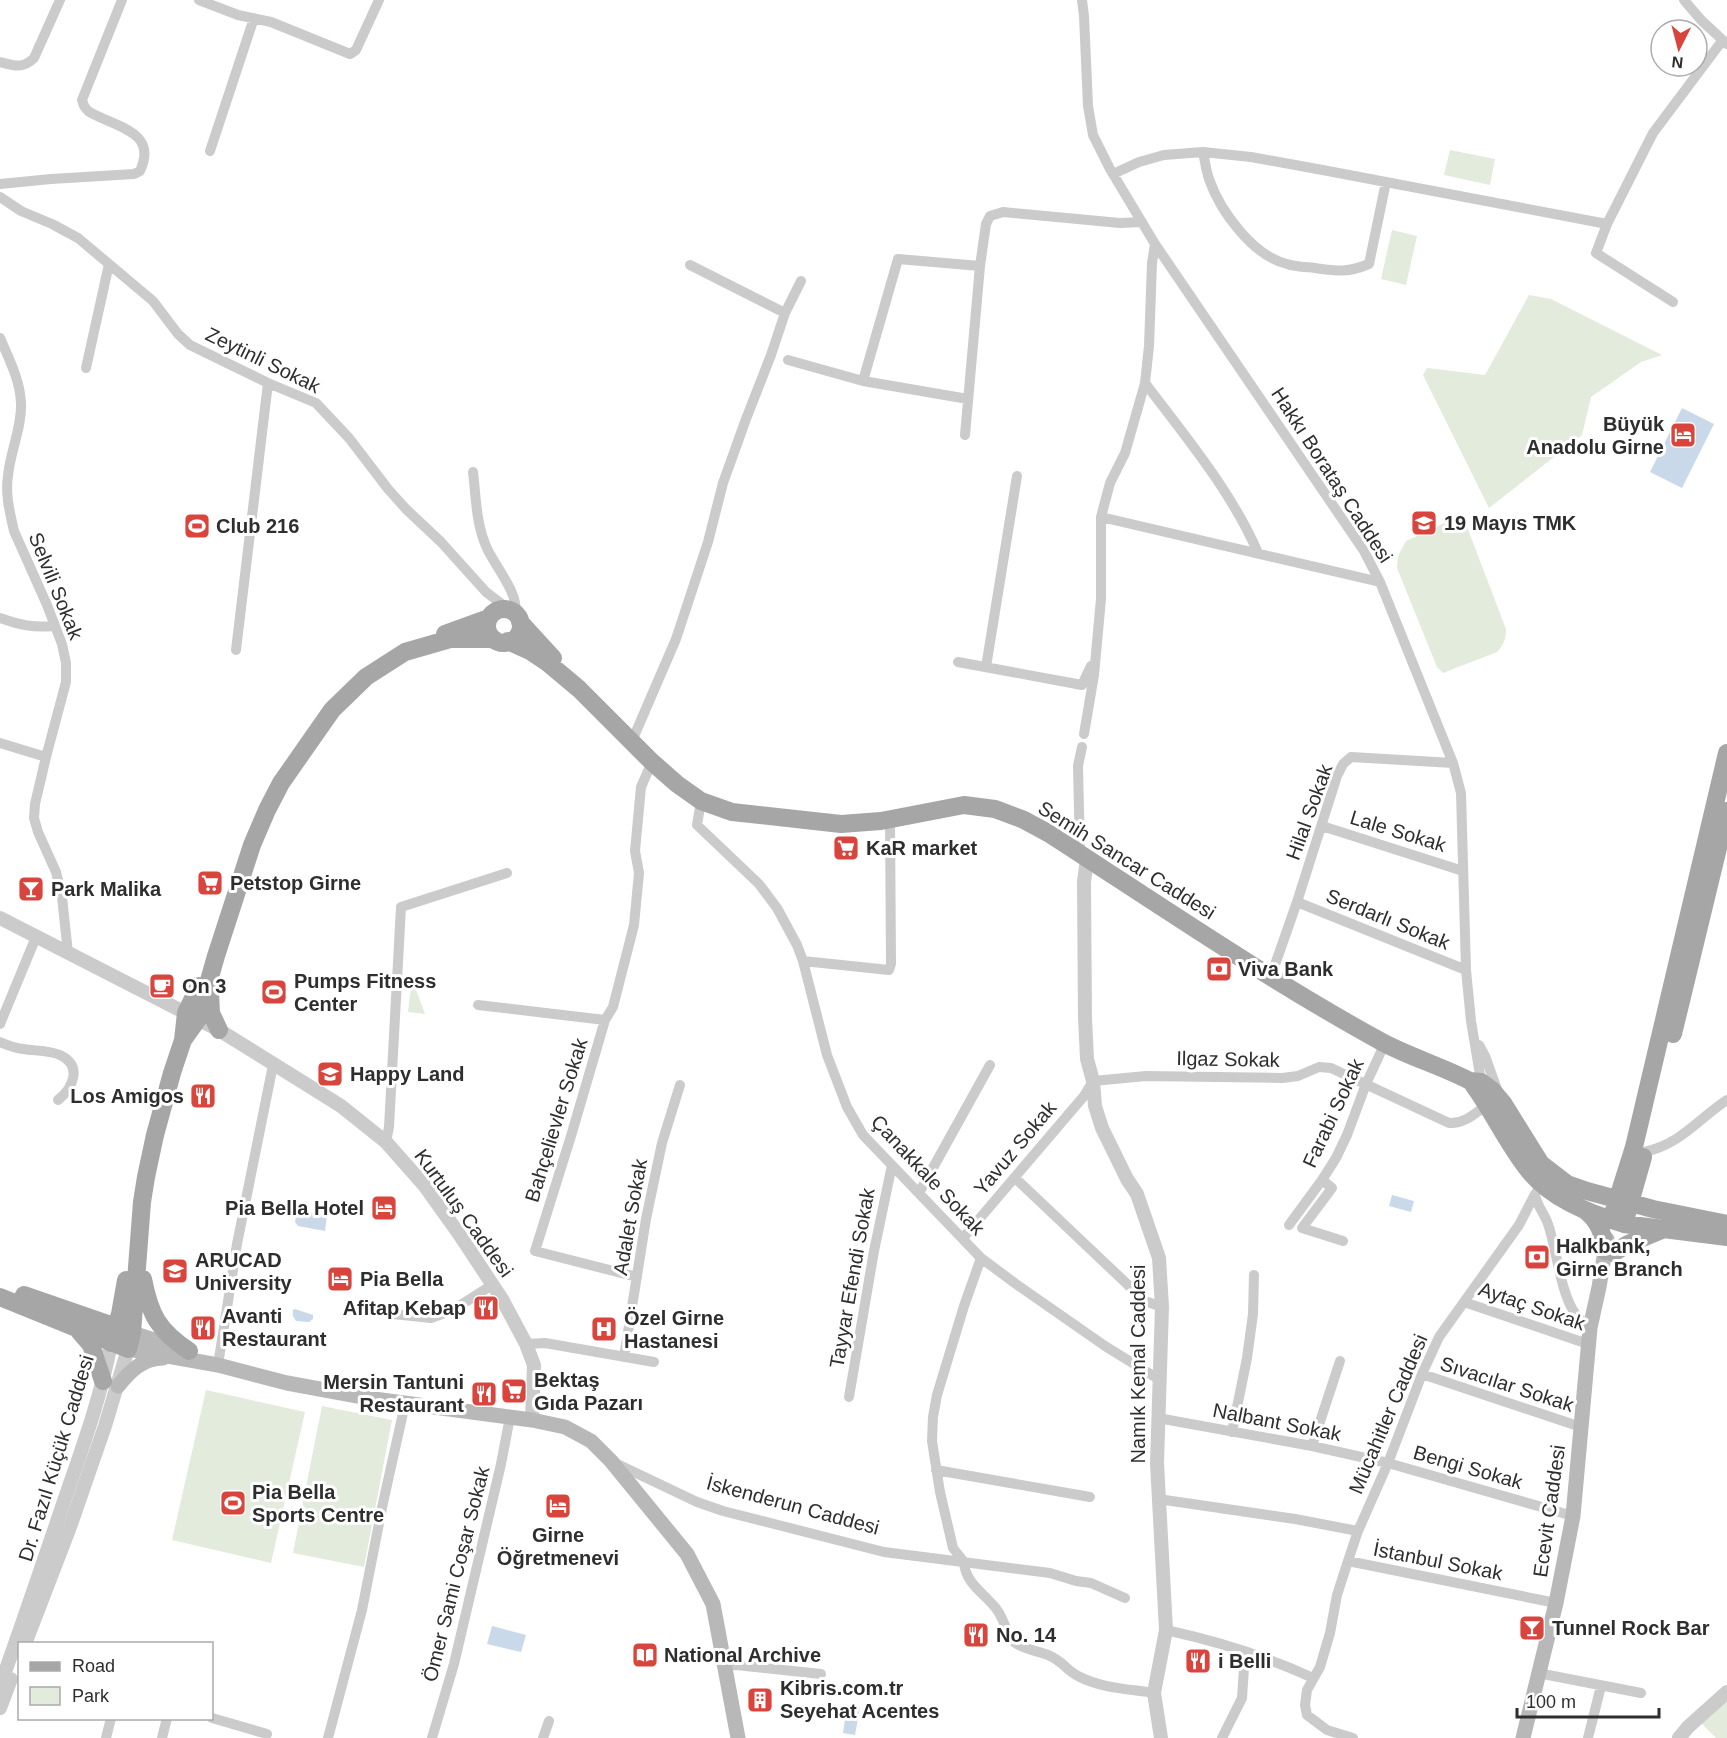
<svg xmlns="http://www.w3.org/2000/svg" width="1727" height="1738" font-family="Arial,sans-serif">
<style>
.green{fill:#e3ebdd}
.water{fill:#cad9e9}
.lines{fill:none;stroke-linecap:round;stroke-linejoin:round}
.minor{stroke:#cbcbcb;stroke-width:10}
.tertiary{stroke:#cbcbcb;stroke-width:14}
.secondary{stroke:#b8b8b8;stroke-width:15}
.primary{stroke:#a6a6a6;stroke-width:18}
.labels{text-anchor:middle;stroke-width:6;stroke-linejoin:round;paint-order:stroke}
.street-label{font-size:20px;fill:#2e2e2e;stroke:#fff}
.poi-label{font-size:20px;font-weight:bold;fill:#2e2e2e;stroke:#fff;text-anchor:start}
</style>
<rect width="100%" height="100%" fill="#fff"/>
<path class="green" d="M1450,150l45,9 -5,26 -46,-10z
M1392,230l25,6 -11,49 -25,-6z
M1529,295l22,4 111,56 -21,7 -50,35 -9,38 -93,73 -66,-133 4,-7 58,7z
M1457,517l7,2 42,110c0,10 -2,15 -9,23l-54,21 -6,-6 -40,-99 1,-12 8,-15z
M412,979l13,35 -17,-2z
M206,1390l99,22 -34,151 -99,-23z
M322,1406l70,14 -28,147 -71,-14z
M1727,1700v38h-11l-16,-16z"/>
<path class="water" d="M1682,408l32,16 -32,64 -32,-16z
M1392,1195l22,6 -3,11 -22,-6z
M297,1210l30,5 -2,16 -27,-5 -3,-4z
M295,1309l18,6v4l-4,3 -13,-1 -3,-5v-6z
M492,1626l34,9 -5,17 -34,-8z
M847,1705l13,2 -5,28 -12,-2z"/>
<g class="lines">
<path class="minor" d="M199,0l39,15 33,7 79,32 6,-4 23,-50
M1082,0l2,16 4,90 5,29 17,34 45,75 209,307 16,31 73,181 8,30 5,177 5,51 11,66
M1684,0l17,20 26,24
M0,62c14,4 23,7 34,-4l26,-58
M210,151l44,-133
M1203,152c2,9 3,19 6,27 11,32 44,77 78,85 9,3 19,3 28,4 22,3 32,5 54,-4l17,-82
M1113,174l26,-12 25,-7 39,-3 48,5 77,14 279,53
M0,184l51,-5 83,-5 6,-3c19,-41 -27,-44 -52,-60l-4,-5 -2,-6 40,-100
M0,197l21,14 31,13 26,14 75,63 25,33 12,11 78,38 48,20 33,35 39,51 18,20 35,33 45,50 25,19
M690,265l95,48
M1673,302l-77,-49 11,-29 46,-91 69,-92
M0,338c9,21 20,42 21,65 1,25 -11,49 -13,73 -3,18 2,37 6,55l33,74 15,39 4,19v19l-20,75 -11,47 -1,14 4,14 18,40 6,25 6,56
M788,360l75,21 105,18
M86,368l23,-104
M863,381l35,-122 82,7
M1145,383c40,53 87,109 113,170
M965,435l15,-169 6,-42 4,-8 13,-4 117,11 22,-1
M473,472c3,25 3,51 13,74 7,18 34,48 29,67
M1101,517l279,65
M0,618c20,7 33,10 54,8
M236,650l32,-267
M958,662l124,23 9,-19
M986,667l31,-191
M1084,734l10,-59 7,-76v-82l9,-34 15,-30 20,-70 4,-37 3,-83 3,-19
M632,741l44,-102 32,-97 15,-59 23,-64 25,-64 14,-42 16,-32
M0,743l46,14
M701,801l-4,24 62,59 18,24 20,37 6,16 24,94 20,52 16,28 118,123 35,26 89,62 55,34
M1322,826l141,45
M1080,854l-2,-88 4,-19
M1297,902l169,68
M803,961l86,9 2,-6 -1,-145
M1271,976l26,-74 40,-126 6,-12 8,-7 102,6
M478,1005l127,15
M0,1024l36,-87
M0,1042c7,3 15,6 23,7 11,2 26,1 37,6 23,11 13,33 -2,45
M1479,1045l6,11 13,36
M386,1142l3,-15 12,-220 106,-34
M1644,1152c36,-7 54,-33 83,-52
M1015,1178l130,123 17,6
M1322,1180l10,8 -30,40 41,13
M919,1193l71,-128
M1535,1194c2,13 9,18 13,30 9,26 12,69 28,91 4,5 10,9 14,13
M1289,1225l33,-45 14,-22 11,-23 19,-51 19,-41
M963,1238l121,-142 9,-15 53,-5 136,2 16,-2 21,-9 12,1 118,55c16,1 26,-10 39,-19
M637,1277l-102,-26 36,-115 34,-116 8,-13 21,-82 5,-52 -4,-22 6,-64 11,-25
M1464,1302l124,42
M393,1314l38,4 22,-8 39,-25
M526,1344l19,-1 109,19
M624,1357l22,-138 16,-76 18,-58
M218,1365l19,-121 36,-179
M1422,1374l159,53
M849,1397l25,-146 18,-86
M1158,1418l154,28 76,17 185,53
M1232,1432l15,-74 6,-44 1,-39
M1312,1446l28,-85
M613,1462l84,40 26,9 161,41 166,21 26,8 15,2 34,15
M936,1470l154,27
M1158,1499l137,20 63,12
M1348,1561l208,42
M964,1562l-11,-14 -13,-56 -8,-51 1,-24 4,-22 27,-89 17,-48
M964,1562c1,20 18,30 30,44 10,10 11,26 20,36 8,7 24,9 34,13 15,6 18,15 30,21 22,12 51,13 76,17
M1166,1630c50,11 100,26 147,48
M725,1666l11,-1 85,9
M1538,1673l103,20
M212,1718l55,16
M106,1738l5,-20
M162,1738l5,-20
M328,1738l34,-128 21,-107 22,-99
M432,1738l22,-74 47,-200 9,-47
M543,1738l6,-17
M1222,1738l20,-40 3,-45
M1353,1738l-26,-8 -20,-15 -2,-10 2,-15 13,-23 10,-34 7,-38 11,-34 10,-30 30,-68 34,-89 17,-37 80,-112 16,-31 7,-9
M1588,1738l13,-52"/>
<path class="tertiary" d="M1087,859l-3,23 1,136 2,41 6,22 2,25 7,22 25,51 10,15 22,64 3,49 -5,156 9,167 -12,63 7,45
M0,918l219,112 122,76 45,36 38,43 35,49 43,65 24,45 8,21 -2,55
M25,1644l45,-117 35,-101 23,-77
M0,1686c22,-61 43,-123 64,-185 18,-52 37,-104 47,-158
M0,1708l11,-29
M1679,1738l9,-11 39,-35"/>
<path class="secondary" d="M132,1333l50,16
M128,1349l90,16 69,18 87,16 158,21 33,7 26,14 20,20 76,93 26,50 25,134
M118,1386c12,-15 25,-28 45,-28
M1523,1738l33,-135 17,-87 17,-188 9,-41 8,-48"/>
<path class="primary" d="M487 626a17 17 0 1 1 34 0a17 17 0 1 1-34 0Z
M520,622l33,36
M445,634l44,-16
M508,641l22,10 18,12 31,26 73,73 25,22 24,17 31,11 109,12 40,-3 83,-16 31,4 29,11 24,13c110,71 219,146 334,209 28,15 59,24 88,39l11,1 11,8 11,13 38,61 26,20 20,7 66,18 74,15
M210,993l1,20 8,17
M1673,1034l54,-223
M183,1040l15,-21 18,-63 36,-111 15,-35 14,-27 51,-73 34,-33 39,-25 45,-13h44
M1474,1086c19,26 32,55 52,81 23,31 62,46 98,57l103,13
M1586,1211c13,10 18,24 19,40
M1611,1220l23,-73 93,-394
M1624,1224l19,-67
M1613,1253l15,-9 34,-14
M143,1279c7,36 15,51 46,72
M24,1295l104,36
M0,1297l128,52 4,-16 10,-131 4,-25 9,-42 17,-62 11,-33 3,-27 13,-27
M79,1331l12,14 12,36
M111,1343l9,-29 6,-34"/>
</g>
<defs>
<symbol id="hotel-square" viewBox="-11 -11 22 22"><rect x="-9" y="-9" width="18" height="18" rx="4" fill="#d9443c" stroke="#fff"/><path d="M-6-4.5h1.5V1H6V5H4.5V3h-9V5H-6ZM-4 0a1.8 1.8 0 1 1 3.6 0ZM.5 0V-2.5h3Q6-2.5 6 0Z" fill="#fff"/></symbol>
<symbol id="school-square" viewBox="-11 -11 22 22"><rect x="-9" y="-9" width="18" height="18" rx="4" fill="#d9443c" stroke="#fff"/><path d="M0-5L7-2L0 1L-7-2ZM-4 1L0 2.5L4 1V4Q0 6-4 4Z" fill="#fff"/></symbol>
<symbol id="stadium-square" viewBox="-11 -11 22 22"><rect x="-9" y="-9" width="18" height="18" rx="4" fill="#d9443c" stroke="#fff"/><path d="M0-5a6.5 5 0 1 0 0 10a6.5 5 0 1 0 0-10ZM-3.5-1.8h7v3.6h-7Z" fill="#fff"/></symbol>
<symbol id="supermarket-square" viewBox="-11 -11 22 22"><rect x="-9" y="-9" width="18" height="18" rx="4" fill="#d9443c" stroke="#fff"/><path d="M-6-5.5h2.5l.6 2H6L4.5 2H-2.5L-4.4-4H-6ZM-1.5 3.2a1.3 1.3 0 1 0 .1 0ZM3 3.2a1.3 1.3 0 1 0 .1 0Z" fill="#fff"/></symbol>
<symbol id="bar-square" viewBox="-11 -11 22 22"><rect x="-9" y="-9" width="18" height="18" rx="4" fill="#d9443c" stroke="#fff"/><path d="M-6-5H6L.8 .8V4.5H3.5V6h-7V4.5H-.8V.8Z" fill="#fff"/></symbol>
<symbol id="bank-square" viewBox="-11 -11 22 22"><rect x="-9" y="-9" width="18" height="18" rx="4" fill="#d9443c" stroke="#fff"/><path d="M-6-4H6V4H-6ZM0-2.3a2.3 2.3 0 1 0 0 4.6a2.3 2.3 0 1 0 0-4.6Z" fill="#fff"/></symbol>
<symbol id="cafe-square" viewBox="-11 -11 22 22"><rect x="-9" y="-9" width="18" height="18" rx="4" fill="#d9443c" stroke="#fff"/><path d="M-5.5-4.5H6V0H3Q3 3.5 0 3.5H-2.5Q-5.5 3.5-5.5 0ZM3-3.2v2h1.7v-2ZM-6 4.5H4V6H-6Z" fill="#fff"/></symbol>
<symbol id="restaurant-square" viewBox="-11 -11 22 22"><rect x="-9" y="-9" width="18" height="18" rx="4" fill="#d9443c" stroke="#fff"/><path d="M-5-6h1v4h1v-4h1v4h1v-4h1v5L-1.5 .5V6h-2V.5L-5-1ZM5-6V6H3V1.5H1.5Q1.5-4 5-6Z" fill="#fff"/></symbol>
<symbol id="university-square" viewBox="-11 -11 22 22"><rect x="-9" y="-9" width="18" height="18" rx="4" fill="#d9443c" stroke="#fff"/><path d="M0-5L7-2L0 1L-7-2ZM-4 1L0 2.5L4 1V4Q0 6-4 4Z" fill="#fff"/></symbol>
<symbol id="hospital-square" viewBox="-11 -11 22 22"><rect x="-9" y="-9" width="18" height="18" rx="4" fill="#d9443c" stroke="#fff"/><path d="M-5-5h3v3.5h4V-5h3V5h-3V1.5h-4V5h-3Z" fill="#fff"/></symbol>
<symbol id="library-square" viewBox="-11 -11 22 22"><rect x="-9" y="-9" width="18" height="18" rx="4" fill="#d9443c" stroke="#fff"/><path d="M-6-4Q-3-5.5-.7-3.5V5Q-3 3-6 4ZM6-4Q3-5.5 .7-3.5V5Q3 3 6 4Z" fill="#fff"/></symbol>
<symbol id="building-square" viewBox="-11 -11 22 22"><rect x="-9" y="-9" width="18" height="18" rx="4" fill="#d9443c" stroke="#fff"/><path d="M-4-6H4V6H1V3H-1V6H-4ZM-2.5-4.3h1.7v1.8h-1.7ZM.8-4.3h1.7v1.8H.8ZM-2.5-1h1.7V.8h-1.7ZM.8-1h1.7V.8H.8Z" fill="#fff"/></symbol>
</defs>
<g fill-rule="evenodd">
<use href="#hotel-square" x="1668" y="420" width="30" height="30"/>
<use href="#school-square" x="1409" y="508" width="30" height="30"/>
<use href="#stadium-square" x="182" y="511" width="30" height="30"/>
<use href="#supermarket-square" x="831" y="833" width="30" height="30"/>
<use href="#supermarket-square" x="195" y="868" width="30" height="30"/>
<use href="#bar-square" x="16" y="874" width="30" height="30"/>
<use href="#bank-square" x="1204" y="954" width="30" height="30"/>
<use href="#cafe-square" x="147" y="971" width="30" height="30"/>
<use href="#stadium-square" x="259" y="977" width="30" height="30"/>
<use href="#school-square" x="315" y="1059" width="30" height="30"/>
<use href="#restaurant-square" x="188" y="1081" width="30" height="30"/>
<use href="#hotel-square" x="369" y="1193" width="30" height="30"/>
<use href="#bank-square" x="1522" y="1242" width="30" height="30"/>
<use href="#university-square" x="160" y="1256" width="30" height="30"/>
<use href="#hotel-square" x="325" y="1264" width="30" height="30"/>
<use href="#restaurant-square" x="471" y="1293" width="30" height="30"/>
<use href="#restaurant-square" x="188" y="1313" width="30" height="30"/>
<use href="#hospital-square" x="589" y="1314" width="30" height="30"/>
<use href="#supermarket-square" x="499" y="1376" width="30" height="30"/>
<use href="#restaurant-square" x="469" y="1379" width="30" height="30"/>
<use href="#stadium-square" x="218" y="1488" width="30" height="30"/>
<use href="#hotel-square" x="543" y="1491" width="30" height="30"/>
<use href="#bar-square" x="1517" y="1613" width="30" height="30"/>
<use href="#restaurant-square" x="961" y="1620" width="30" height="30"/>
<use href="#library-square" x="630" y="1640" width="30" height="30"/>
<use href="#restaurant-square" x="1183" y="1646" width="30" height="30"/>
<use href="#building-square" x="745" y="1685" width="30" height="30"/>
</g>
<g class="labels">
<g class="street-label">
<text transform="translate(263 360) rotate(26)" y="7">Zeytinli Sokak</text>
<text transform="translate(1332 475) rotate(57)" y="7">Hakkı Borataş Caddesi</text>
<text transform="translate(56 586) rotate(68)" y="7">Selvili Sokak</text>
<text transform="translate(1309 812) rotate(-70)" y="7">Hilal Sokak</text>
<text transform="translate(1398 831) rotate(17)" y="7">Lale Sokak</text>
<text transform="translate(1127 860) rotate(32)" y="7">Semih Sancar Caddesi</text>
<text transform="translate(1388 919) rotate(22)" y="7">Serdarlı Sokak</text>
<text transform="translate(1228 1059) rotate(1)" y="7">Ilgaz Sokak</text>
<text transform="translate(1333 1113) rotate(-65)" y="7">Farabi Sokak</text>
<text transform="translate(556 1120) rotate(-73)" y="7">Bahçelievler Sokak</text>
<text transform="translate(1015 1148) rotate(-50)" y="7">Yavuz Sokak</text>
<text transform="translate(928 1175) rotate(47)" y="7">Çanakkale Sokak</text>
<text transform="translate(464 1213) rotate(54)" y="7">Kurtuluş Caddesi</text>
<text transform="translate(630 1217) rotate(-80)" y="7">Adalet Sokak</text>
<text transform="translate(852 1278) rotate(-80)" y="7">Tayyar Efendi Sokak</text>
<text transform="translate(1532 1306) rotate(19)" y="7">Aytaç Sokak</text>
<text transform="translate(1138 1364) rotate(-90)" y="7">Namık Kemal Caddesi</text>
<text transform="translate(1507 1384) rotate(18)" y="7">Sıvacılar Sokak</text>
<text transform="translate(1388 1414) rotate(-67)" y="7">Mücahitler Caddesi</text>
<text transform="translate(1277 1422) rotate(11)" y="7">Nalbant Sokak</text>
<text transform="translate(56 1458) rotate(-73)" y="7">Dr. Fazıl Küçük Caddesi</text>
<text transform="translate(1468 1467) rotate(16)" y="7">Bengi Sokak</text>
<text transform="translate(793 1505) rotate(15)" y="7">İskenderun Caddesi</text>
<text transform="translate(1549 1511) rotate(-82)" y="7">Ecevit Caddesi</text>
<text transform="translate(1438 1561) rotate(11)" y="7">İstanbul Sokak</text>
<text transform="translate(456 1574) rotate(-76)" y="7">Ömer Sami Coşar Sokak</text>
</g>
<g class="poi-label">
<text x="1664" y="431" text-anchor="end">Büyük<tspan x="1664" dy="23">Anadolu Girne</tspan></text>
<text x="1444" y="530">19 Mayıs TMK</text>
<text x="216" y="533">Club 216</text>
<text x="866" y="855">KaR market</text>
<text x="230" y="890">Petstop Girne</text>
<text x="51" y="896">Park Malika</text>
<text x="1238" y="976">Viva Bank</text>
<text x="294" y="988">Pumps Fitness<tspan x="294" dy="23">Center</tspan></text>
<text x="182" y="993">On 3</text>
<text x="350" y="1081">Happy Land</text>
<text x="184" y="1103" text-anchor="end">Los Amigos</text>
<text x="364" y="1215" text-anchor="end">Pia Bella Hotel</text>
<text x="1556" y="1253">Halkbank,<tspan x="1556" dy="23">Girne Branch</tspan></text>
<text x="195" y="1267">ARUCAD<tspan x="195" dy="23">University</tspan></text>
<text x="360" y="1286">Pia Bella</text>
<text x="466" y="1315" text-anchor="end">Afitap Kebap</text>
<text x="222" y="1323">Avanti<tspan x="222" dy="23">Restaurant</tspan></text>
<text x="624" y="1325">Özel Girne<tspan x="624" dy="23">Hastanesi</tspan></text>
<text x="534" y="1387">Bektaş<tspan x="534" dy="23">Gıda Pazarı</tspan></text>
<text x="464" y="1389" text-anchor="end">Mersin Tantuni<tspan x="464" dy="23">Restaurant</tspan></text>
<text x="252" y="1499">Pia Bella<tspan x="252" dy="23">Sports Centre</tspan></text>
<text x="558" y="1542" text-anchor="middle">Girne<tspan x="558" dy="23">Öğretmenevi</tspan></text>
<text x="1552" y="1635">Tunnel Rock Bar</text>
<text x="996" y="1642">No. 14</text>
<text x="664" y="1662">National Archive</text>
<text x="1218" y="1668">i Belli</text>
<text x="780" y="1695">Kibris.com.tr<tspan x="780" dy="23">Seyehat Acentes</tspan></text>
</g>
</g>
<rect x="18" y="1642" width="195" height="78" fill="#ffffff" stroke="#ababab" stroke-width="1.5"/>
<rect x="30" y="1662" width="30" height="9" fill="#a6a6a6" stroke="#ababab" stroke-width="1.5"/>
<text x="72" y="1672" font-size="18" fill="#2e2e2e">Road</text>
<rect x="30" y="1687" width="30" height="18" fill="#e3ebdd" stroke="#ababab" stroke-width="1.5"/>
<text x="72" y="1702" font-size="18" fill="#2e2e2e">Park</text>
<g transform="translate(1679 48) rotate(186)"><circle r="28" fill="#ffffff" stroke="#ababab" stroke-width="1.5"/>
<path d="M0-4.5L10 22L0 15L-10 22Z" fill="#d9443c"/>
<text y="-9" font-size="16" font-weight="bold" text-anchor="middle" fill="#2e2e2e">N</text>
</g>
<path d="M1517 1708v9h142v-9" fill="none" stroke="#2e2e2e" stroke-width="3"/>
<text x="1526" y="1708" font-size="18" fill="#2e2e2e" stroke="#ffffff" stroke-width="4.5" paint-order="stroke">100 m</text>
</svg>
